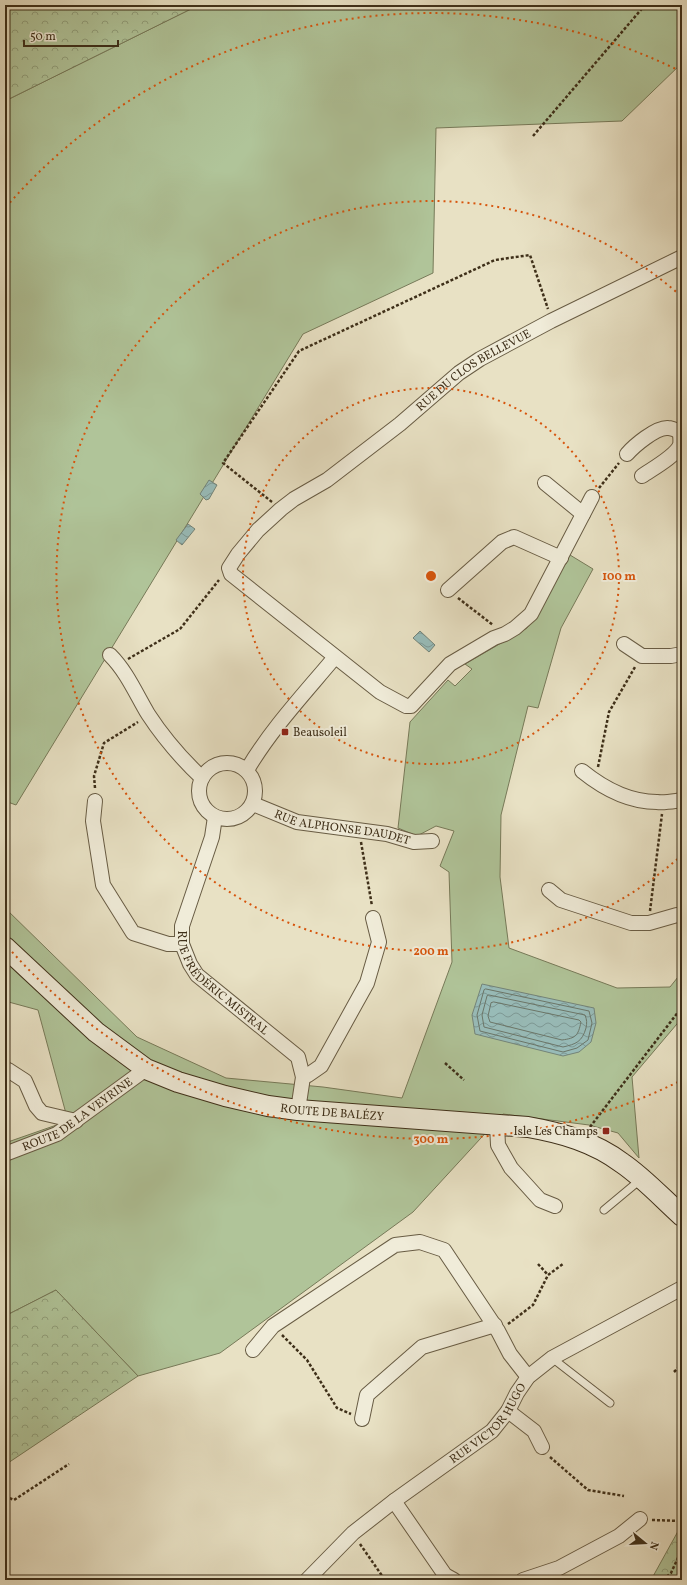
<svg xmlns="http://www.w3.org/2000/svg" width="687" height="1585" font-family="Vollkorn,serif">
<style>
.green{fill:#b0c499;stroke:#777a59}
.forest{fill:url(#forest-crowns);stroke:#777a59}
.water{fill:url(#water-waves);stroke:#748479}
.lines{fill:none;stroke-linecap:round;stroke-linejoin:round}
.shore{stroke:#6b7669;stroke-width:1}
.lane-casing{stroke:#685c44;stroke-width:9}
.street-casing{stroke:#685c44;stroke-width:16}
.secondary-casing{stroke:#3e2f19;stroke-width:22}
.path{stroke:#3e2f19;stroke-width:2.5;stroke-dasharray:3 2;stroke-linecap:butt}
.lane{stroke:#f0ecd9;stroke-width:7}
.street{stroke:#f0ecd9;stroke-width:14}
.secondary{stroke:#f0ecd9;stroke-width:20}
.ring{fill:none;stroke:#d7550d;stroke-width:2;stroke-dasharray:2 4}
.poi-dot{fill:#8f2418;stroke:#f0ecd9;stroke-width:1.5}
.labels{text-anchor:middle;stroke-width:4;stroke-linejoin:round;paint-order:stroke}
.street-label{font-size:12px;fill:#3e2f19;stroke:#f0ecd9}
.poi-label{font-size:12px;fill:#3e2f19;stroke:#f0ecd9;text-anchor:start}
.centre{fill:#d7550d;stroke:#f0ecd9;stroke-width:2}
.ring-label{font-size:12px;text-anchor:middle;font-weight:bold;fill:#d7550d;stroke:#f0ecd9;stroke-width:4;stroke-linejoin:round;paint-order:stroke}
</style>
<defs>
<pattern id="forest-crowns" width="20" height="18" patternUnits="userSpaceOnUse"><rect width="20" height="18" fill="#b0c499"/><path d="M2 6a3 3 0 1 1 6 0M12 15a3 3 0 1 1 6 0" fill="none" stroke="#91a07c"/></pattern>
<pattern id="water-waves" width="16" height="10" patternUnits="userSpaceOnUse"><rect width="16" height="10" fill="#98bcb9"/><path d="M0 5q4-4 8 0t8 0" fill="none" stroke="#7d9996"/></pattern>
</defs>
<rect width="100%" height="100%" fill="#e8e1c4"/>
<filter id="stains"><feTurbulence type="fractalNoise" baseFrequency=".005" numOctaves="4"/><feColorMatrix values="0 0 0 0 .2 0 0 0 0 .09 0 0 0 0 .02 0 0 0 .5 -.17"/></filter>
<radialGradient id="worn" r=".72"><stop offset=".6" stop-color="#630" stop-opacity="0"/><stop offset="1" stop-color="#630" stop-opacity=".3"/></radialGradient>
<path class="green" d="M199,5h481l2,2v56l-60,58 -186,7 -3,145 -130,61 -287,471 -11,-4v-700z
M570,555l23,14 -32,59 -23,80 -10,-2 -27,109 -1,62 9,71 108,40 53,-1 12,-15v46l-50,59 7,81 -21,-25 -29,-8 -86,-11 -90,98 -193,141 -82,23 -82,-86 -51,26v-173l63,-22 -30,-111 -33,-9v-93l132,129 89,41 97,9 79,11 50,-136 -3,-90 -9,-6 14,-35 -18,-5 -19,10 -19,-8 12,-106 38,-42 7,6 17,-17 -7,-5 62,-36z"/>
<path class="forest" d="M5,5h194l-194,96z
M56,1290l82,86 -133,89v-149z
M682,1524v56h-32h1z"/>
<path class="water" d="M209,480l8,5 -8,14 -3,1 -6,-6z
M188,524l7,5 -13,16 -6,-5z
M420,631l15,14 -6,7 -16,-14z
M482,984l112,24 2,15 -5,19 -12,10 -16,4 -88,-22 -3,-19z"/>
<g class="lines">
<path class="shore" d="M486,989l103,22 3,12 -4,17 -11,8 -14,4 -83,-21 -3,-16 7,-25z
M489,995l96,20c2,5 2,8 1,13 -4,14 -10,16 -23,19l-79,-20 -2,-12 5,-19z
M494,1002l85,18 2,2c-3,14 -5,16 -19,18l-72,-18 -2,-6 3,-13z"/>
<defs>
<path id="lane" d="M604,1210l36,-30
M552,1358l58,45"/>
<g id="street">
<path d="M627,454c7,-8 29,-27 41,-26 4,0 8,2 12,4l2,-1"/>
<path d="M642,476c10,-7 34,-20 38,-31 1,-4 0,-9 0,-13"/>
<path d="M545,483l38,31"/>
<path id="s1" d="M592,497l-61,117 -16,14 -10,6 -11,4 -44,26 -39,42h-5l-26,-14 -149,-118 -2,-6 9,-14 20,-24 23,-21 13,-10 33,-19 73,-56 59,-51 21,-14 71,-38 131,-64"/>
<path d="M448,590l54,-48 12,-5 47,21"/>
<path d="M624,644l18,12h29l11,-2"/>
<path d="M110,655c17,17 26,39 38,59 15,23 34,45 54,64"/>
<circle cx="227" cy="791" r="28"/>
<path d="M247,770c24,-41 58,-77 88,-113"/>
<path d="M582,771c21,17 47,31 75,31 8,1 17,-1 25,-2"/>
<path d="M95,801l-2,20 10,64 30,48 35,11h14"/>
<path id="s2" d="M253,804l44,18 90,12 27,8 18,-1"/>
<path id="s3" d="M215,817l-3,20 -30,89v18l8,20 7,11 101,82 5,20 -5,33"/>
<path d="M549,890l12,10 70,23h18l28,-8h5"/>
<path d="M5,1071l3,-1 17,11 11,25 6,7 34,8"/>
<path d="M303,1077l5,-2 13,-9 46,-83 12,-41 -6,-24"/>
<path d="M497,1125l1,20 13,23 29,32 15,6"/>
<path id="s4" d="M5,1154l52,-20 89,-65"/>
<path d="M253,1350l20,-24 122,-81 25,-3 24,8 54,81 12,23 18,23"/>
<path d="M508,1411l26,20 8,16"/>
<path d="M362,1419l5,-24 55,-48 73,-22"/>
<path d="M394,1501l51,74 9,5"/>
<path id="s5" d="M307,1580l46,-47 41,-32 98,-70 16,-20 9,-18 11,-16 24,-19 130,-70"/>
<path d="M523,1580l36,-12 60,-32 21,-17"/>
</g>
<g id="secondary">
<path id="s6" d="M5,947l91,85 50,37 32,13 47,14 43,10 30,4 230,17c34,6 66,15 94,36 22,15 40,35 60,53"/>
</g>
</defs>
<use href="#lane" class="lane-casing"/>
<use href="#street" class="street-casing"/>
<use href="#secondary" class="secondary-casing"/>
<path class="path" d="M533,136l112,-131
M599,488l20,-25
M272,502l-49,-39 76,-112 196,-91 35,-5 18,54
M458,598l35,27
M128,659l52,-30 39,-49
M598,767l11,-55 26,-45
M95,788l-1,-12 10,-33 34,-21
M361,842l11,64
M650,911l12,-97
M445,1063l19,17
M590,1127l92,-120
M538,1264l10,11
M508,1324l25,-19 15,-30 15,-11
M282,1335l25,25 30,48 14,6
M674,1372l8,-8
M550,1457l38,33 36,6
M5,1496l9,4 55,-36
M652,1520l30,1
M360,1544l25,36
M663,1580l8,-7 11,-24"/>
<use href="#lane" class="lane"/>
<use href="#street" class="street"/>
<use href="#secondary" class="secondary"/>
</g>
<g class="ring">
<circle cx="431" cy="576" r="188"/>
<path d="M682 855A375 375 0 1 1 682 297"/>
<path d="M678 1082A563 563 0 0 1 6 945M6 207A563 563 0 0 1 678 70"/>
</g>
<g class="poi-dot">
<rect x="281" y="728" width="8" height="8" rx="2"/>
<rect x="602" y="1127" width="8" height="8" rx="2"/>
</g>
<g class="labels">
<g class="street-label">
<text dy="4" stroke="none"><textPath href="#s1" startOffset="833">RUE DU CLOS BELLEVUE</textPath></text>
<text dy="4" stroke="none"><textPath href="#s2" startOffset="93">RUE ALPHONSE DAUDET</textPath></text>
<text dy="4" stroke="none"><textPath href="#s3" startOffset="188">RUE FRÉDÉRIC MISTRAL</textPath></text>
<text dy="4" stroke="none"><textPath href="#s6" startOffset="379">ROUTE DE BALÉZY</textPath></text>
<text dy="4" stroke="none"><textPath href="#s4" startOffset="83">ROUTE DE LA VEYRINE</textPath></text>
<text dy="4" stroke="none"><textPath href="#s5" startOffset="241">RUE VICTOR HUGO</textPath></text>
</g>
<g class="poi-label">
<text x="293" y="736">Beausoleil</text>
<text x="598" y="1135" text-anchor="end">Isle Les Champs</text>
</g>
</g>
<circle cx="431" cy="576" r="6" class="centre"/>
<g class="ring-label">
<text x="619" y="580">100 m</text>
<text x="431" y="955">200 m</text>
<text x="431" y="1143">300 m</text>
</g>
<rect width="687" height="1585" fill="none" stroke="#e8e1c4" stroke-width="20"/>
<rect x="6" y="6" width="675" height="1573" fill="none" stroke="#3e2f19" stroke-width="2"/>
<rect x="10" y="10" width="667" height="1565" fill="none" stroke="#3e2f19"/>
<g transform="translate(645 1543) rotate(108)" stroke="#f0ecd9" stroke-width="3" paint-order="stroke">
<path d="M0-3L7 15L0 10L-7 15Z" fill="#3e2f19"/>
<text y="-6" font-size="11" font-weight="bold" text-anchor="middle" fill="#3e2f19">N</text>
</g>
<path d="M24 40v6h94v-6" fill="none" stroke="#3e2f19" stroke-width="2"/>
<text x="30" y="40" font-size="12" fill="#3e2f19" stroke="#f0ecd9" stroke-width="3" paint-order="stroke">50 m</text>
<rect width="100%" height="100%" filter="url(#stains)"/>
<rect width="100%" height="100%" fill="url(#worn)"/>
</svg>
